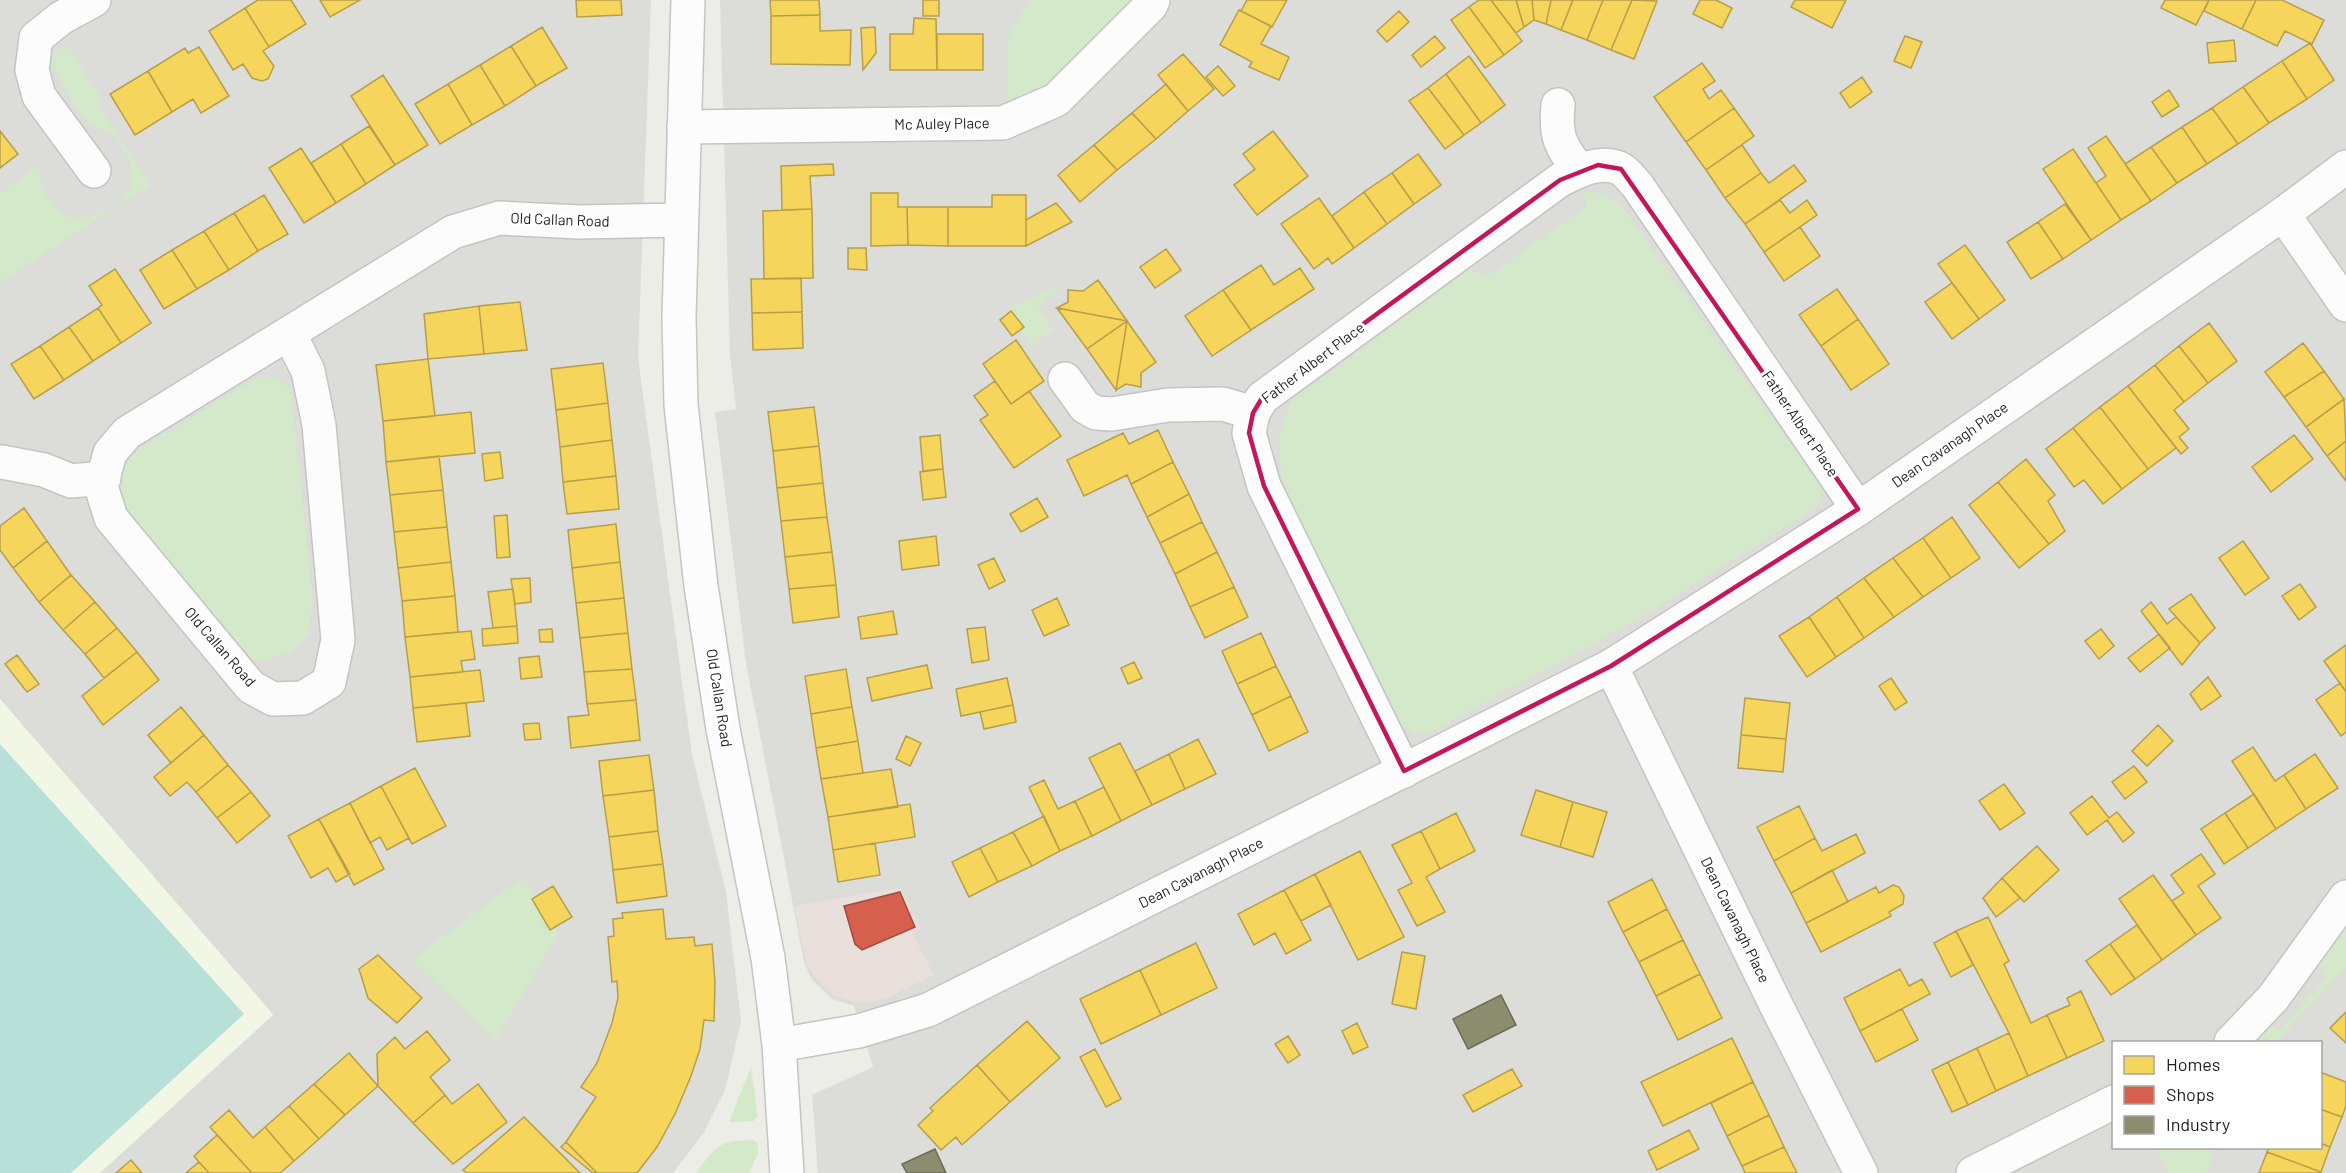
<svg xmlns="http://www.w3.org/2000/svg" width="2346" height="1173" font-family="Barlow,sans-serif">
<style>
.residential{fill:#dcdcd9;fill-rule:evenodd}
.commercial{fill:#eae0db}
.education{fill:#f2f6e5}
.grass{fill:#d3e9c9}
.pitch{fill:#b7e1d8}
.homes{fill:#f6d55c;stroke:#b69e4a;stroke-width:1.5}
.shops{fill:#d6604d;stroke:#9f4c3f;stroke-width:1.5}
.industry{fill:#8c8c6e;stroke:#6b6b56;stroke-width:1.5}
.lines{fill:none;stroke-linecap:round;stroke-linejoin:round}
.minor-casing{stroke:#c4c4c2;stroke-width:36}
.tertiary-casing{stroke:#c4c4c2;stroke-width:36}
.minor{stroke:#fcfcfc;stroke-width:33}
.tertiary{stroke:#fcfcfc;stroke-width:33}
.marked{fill:none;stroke:#c2185b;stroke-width:4.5;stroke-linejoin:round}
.labels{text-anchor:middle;stroke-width:6;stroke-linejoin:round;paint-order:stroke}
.street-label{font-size:15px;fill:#1f1f1f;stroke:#fff}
</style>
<rect width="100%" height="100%" fill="#edede8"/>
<path class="residential" d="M0,0h651l-13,358 54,397 34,137 15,129 -16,69 -21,42 -31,41h-573l173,-159 -273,-315z
M720,0h1626v1173h-1528l-6,-78 61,-28 -19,-61 -22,-7 -20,-19 -8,-18 -58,-299 -31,-251 21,-3 -6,-54zM2114,1042h206v106h-206z"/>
<path class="commercial" d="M900,888l20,40 -8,5 22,42 -43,21 -19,6h-19l-18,-6 -20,-18 -9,-17 -11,-55z"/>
<path class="education" d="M0,699l273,316 -173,158h-100z"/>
<path class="grass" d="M1029,0h106v6l-99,89 -28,16v-73z
M67,44l34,54 -5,3 54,84 -150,97v-88l40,-31c-3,27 8,41 30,55 55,0 81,-37 44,-83 -7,-9 -20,-6 -27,-14 -13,-14 -31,-46 -36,-64l3,-5z
M1584,192c22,0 27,4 42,20l195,275v11l-5,10 -186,116 -202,109 -14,1 -11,-9 -111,-220 -11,-31 -2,-38 12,-35 178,-131 20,6 97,-69z
M1066,284l-29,23 16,24 -22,15 -10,-17 3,-2 -15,-19z
M277,377l14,13 22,211 -5,33 -18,18 -28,10 -17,-6 -120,-145 -8,-26 6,-26 132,-81z
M523,877l35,57 -62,106 -85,-80z
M2346,927v41l-70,74h-20l15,-17 9,6 47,-56 -11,-10z
M751,1067l7,50 -4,4 -25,1z
M753,1140l5,3v11l-9,19h-53c22,-28 20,-32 57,-33z
M2156,1148h58l-7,25h-39z"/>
<path class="pitch" d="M0,744l244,270 -173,159h-71z"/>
<path class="homes" d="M258,0h33l15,24 -37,23 -24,-39z
M320,0h40l-30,17z
M576,0h45l1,15 -45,2z
M770,0h49l1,15 -49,1z
M923,0h16v16h-16z
M1247,0h40l-15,27 -31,-16z
M1479,0h12l31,41 -18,14 -35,-48z
M1491,0h25l8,27 -8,6z
M1516,0h16l2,20 -10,7z
M1532,0h19l-5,24 -12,-4z
M1551,0h22l-12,30 -15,-6z
M1573,0h30l-16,40 -26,-10z
M1603,0h29l-21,50 -24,-10z
M1632,0l25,1 -23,58 -23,-9z
M1700,0h16l16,8 -10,20 -29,-14z
M1795,0h51l-14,28 -41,-21z
M2165,0h44l-13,25 -35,-17z
M2209,0h47l-14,29 -38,-18z
M2256,0h26l42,20 -12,24 -27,-13 -8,15 -35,-17z
M1469,7l35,48 -19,13 -34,-48z
M245,8l24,39 -6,4 11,15 -6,13 -6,2 -10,-3 -9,-14 -10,6 -24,-39z
M1239,10l32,16 -10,18 28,13 -10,23 -30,-13 3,-5 -32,-17z
M1399,11l10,11 -22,20 -10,-11z
M820,15v16l31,-1 -1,35 -79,-1v-48z
M914,18l22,1 1,51h-47v-36h23z
M542,27l25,41 -31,18 -25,-40z
M875,27l1,26 -13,17 -2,-42z
M937,34h46v36h-46z
M1435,36l10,12 -24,19 -9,-12z
M1905,36l17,6 -11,26 -17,-7z
M2234,40l2,21 -27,2 -2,-20z
M2310,43l24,37 -27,19 -25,-38z
M511,46l25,40 -31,20 -25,-41z
M199,47l30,49 -28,17 -8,-14 -21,13 -24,-41 37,-23 3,5z
M1183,54l31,35 -26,22 -30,-36z
M1469,56l36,49 -24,18 -35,-49z
M2282,61l25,38 -38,24 -26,-36z
M1702,63l13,18 -12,8 6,10 12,-9 13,18 -48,34 -32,-45z
M480,65l25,41 -33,19 -24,-41z
M1218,66l17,20 -12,10 -17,-19z
M148,71l24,41 -37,23 -25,-41z
M1446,74l35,49 -17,12 -36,-47z
M383,75l45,70 -33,20 -44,-69z
M1862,77l10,15 -22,16 -10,-15z
M448,84l24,41 -32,19 -25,-40z
M1166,84l22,27 -32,28 -24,-26z
M2243,87l26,36 -31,21 -26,-36z
M1428,88l36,47 -19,14 -36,-48z
M2169,90l10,16 -17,11 -10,-15z
M1734,108l20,28 -48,34 -20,-28z
M2212,108l26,36 -31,20 -25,-37z
M1132,113l24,26 -39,31 -23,-25z
M369,126l26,39 -29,19 -25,-40z
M2182,127l25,37 -30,19 -26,-36z
M0,131l18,23 -18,14z
M1273,131l35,45 -51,39 -23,-30 21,-16 -12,-15z
M2106,136l45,65 -30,19 -25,-37 10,-7 -18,-28z
M341,144l25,40 -30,19 -25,-40z
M1094,145l23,25 -37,32 -22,-27z
M1742,145l19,28 -36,25 -19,-28z
M2151,147l26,36 -26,18 -26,-37z
M301,148l35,55 -32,20 -35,-55z
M2073,149l48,71 -30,20 -48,-71z
M1418,154l23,31 -27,19 -22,-31z
M833,164l1,11 -24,1 2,33 -30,1 -1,-44z
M1794,165l12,16 -61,43 -20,-26 36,-25 8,10z
M1392,173l22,31 -27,20 -23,-32z
M1364,192l23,32 -33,24 -22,-32z
M871,193h27v14h9l1,38 -37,1z
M264,195l24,39 -30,17 -24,-38z
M992,195h34v51h-78v-39h44z
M1319,198l35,50 -22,16 -4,-6 -14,11 -33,-45z
M1780,200l10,13 17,-13 10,15 -53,37 -19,-28z
M1056,203l16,19 -46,24v-26z
M2065,204l26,36 -28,19 -25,-37z
M907,207h41v39l-40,-1z
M812,209l1,69 -49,1 -1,-68z
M234,213l24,38 -29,19 -25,-39z
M2038,222l25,37 -32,20 -24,-37z
M1800,227l20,29 -36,25 -20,-29z
M204,231l25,39 -32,19 -25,-39z
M1965,245l40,55 -26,19 -41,-55z
M848,248h18l1,22 -19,-1z
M1166,249l15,21 -26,18 -15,-21z
M172,250l25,39 -33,20 -24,-39z
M1261,265l13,20 26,-17 14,21 -63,41 -28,-40z
M115,269l36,54 -30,20 -23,-35 4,-3 -13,-19z
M801,278l1,34 -50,1 -1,-34z
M1098,280l29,41 -70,-13 11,-6v-12l15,1z
M1952,283l27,36 -27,20 -27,-37z
M1837,289l21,30 -37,27 -22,-31z
M1223,290l28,40 -39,26 -27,-40z
M520,302l7,48 -43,4 -5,-48z
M479,306l5,48 -56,5 -4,-45z
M98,308l23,35 -28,18 -24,-34z
M1057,308l70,13 -40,28z
M1011,311l13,16 -12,9 -12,-16z
M802,312l1,36 -50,2 -1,-37z
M1858,319l31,45 -38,26 -30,-44z
M1127,321l29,41 -15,11v14l-15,-3 -10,6z
M1127,321l-11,69 -29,-41z
M2209,323l28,38 -29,22 -29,-37z
M69,327l24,34 -29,19 -24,-34z
M1016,340l28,41 -33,23 -28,-40z
M2303,343l21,28 -40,26 -19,-25z
M40,346l24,34 -30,19 -23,-35z
M2179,346l29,37 -24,19 -29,-37z
M428,359l7,57 -52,5 -7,-56z
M603,363l5,40 -52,7 -5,-41z
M2155,365l29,37 -10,8 15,19 -10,8 9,11 -7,6 -53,-68z
M2324,371l20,28 -38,28 -22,-30z
M995,381l16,23 18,-13 32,45 -47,32 -34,-48 8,-5 -14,-19z
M2128,386l48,62 -28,21 -48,-62z
M2344,399l2,42 -19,15 -21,-29z
M608,403l4,37 -52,7 -4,-37z
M814,407l5,39 -46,5 -5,-39z
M2100,407l48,62 -26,20 -49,-61z
M471,412l4,41 -89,9 -3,-41z
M2073,428l49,61 -19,15 -19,-24 -10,7 -28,-38z
M1158,430l15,32 -42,22 -4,-9 -43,21 -17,-36 56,-27 6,11z
M940,435l3,34 -20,2 -3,-34z
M2294,435l19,24 -42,33 -19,-25z
M612,440l4,36 -53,6 -3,-35z
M2346,441v40l-19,-25z
M819,446l4,37 -46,5 -4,-37z
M500,452l3,26 -18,3 -3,-27z
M439,456l4,34 -53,5 -4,-33z
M2026,459l29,36 -7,6 17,30 -16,13 -51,-62z
M1173,462l16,32 -42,23 -16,-33z
M943,469l3,28 -23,3 -3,-28z
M616,476l3,33 -52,5 -4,-32z
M1998,482l51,62 -30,24 -50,-63z
M823,483l4,34 -46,4 -4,-33z
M443,490l4,37 -53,5 -4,-37z
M1189,494l13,28 -42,21 -13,-26z
M1037,498l11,19 -27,15 -11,-18z
M24,508l23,33 -34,27 -13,-18v-24z
M507,515l3,42 -13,1 -3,-42z
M827,517l5,35 -47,5 -4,-36z
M1952,517l28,41 -29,20 -28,-40z
M1202,522l15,30 -42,22 -15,-31z
M616,524l4,38 -48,6 -4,-38z
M447,527l4,35 -53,6 -4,-36z
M936,536l3,29 -37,5 -3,-29z
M1923,538l28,40 -28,19 -30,-39z
M47,541l24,34 -32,27 -26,-34z
M2243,541l26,37 -24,17 -26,-37z
M832,552l4,33 -47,4 -4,-32z
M1217,552l17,35 -44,20 -15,-33z
M994,558l11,23 -16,8 -11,-24z
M1893,558l30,39 -29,20 -30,-39z
M451,562l4,34 -53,5 -4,-33z
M620,562l4,36 -48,5 -4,-35z
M71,575l24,27 -32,28 -24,-28z
M530,578l1,24 -16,2 -4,-25z
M1864,578l30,39 -30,21 -27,-41z
M2300,584l16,23 -17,13 -17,-24z
M836,585l3,32 -46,6 -4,-34z
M1234,587l14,30 -43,21 -15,-31z
M513,589l4,37 -24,2 -5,-36z
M2191,594l24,34 -15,15 -31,-34z
M455,596l3,36 -53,5 -3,-36z
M1837,597l27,41 -28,19 -27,-40z
M624,598l4,35 -48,5 -4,-35z
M1057,598l12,27 -25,11 -12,-26z
M95,602l22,26 -32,26 -22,-24z
M2151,602l16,22 9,-7 24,26 -18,22 -41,-54z
M893,611l4,23 -36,5 -3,-22z
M1809,617l27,40 -29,20 -28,-41z
M517,626l1,17 -35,3 -1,-17z
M985,627l4,33 -17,3 -5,-34z
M117,628l20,24 -33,26 -19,-24z
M552,629l1,13h-13l-1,-12z
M2101,629l13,17 -15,13 -14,-18z
M471,631l4,28 -14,2 2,11 -53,5 -5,-40z
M628,633l4,36 -48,3 -4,-34z
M1261,633l15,33 -39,18 -15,-33z
M2159,634l11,14 -30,24 -12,-14z
M2346,645v47l-22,-31z
M137,652l22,28 -56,45 -21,-29z
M17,655l22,29 -12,8 -22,-28z
M539,656l3,21 -21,2 -2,-21z
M1134,662l8,16 -14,6 -7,-16z
M927,665l5,23 -60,13 -5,-23z
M1276,666l15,30 -39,19 -15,-31z
M632,669l4,31 -49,4 -3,-32z
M846,669l6,38 -41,7 -6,-38z
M480,670l4,31 -71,7 -3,-31z
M2208,677l13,19 -20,14 -11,-16z
M1007,678l6,27 -52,11 -5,-27z
M1891,678l16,24 -12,8 -16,-24z
M2340,683l6,9v40l-5,4 -25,-36z
M1291,696l17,36 -39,19 -17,-36z
M1745,698l45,5 -4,36 -45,-4z
M636,700l4,40 -69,8 -3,-31 21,-2 -2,-11z
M466,703l4,33 -53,6 -4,-34z
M1013,705l3,17 -32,7 -4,-17z
M181,707l23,28 -33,28 -23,-28z
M852,707l6,34 -42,7 -5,-34z
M539,723l2,16 -16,1 -2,-16z
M2158,725l15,16 -26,25 -15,-15z
M204,735l24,30 -32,27 -9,-10 -17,14 -16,-19z
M1741,735l45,4 -3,33 -45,-4z
M906,736l15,7 -11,23 -14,-7z
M1198,739l18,35 -31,15 -16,-35z
M858,741l5,32 -42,6 -5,-31z
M1120,743l32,62 -31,16 -32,-63z
M2253,747l22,34 9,-6 22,34 -30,20 -44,-68z
M1169,754l16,35 -33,16 -17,-34z
M2315,754l23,34 -32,21 -22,-34z
M649,755l5,35 -51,6 -4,-35z
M228,765l23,27 -34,26 -21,-26z
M2134,766l13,16 -22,17 -13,-17z
M415,768l31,58 -34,18 -31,-58z
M891,769l7,38 -70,10 -7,-38z
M1044,780l14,29 17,-8 17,35 -32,15 -31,-64z
M2004,784l21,29 -25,17 -21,-29z
M381,786l28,52 -22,12 -7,-13 -10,6 -20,-40z
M1104,787l17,34 -29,15 -17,-35z
M654,790l4,41 -49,6 -6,-41z
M1536,790l37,12 -13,45 -39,-12z
M251,792l19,24 -33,27 -20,-25z
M2254,794l22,35 -28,19 -23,-35z
M2092,796l17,22 8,-6 17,21 -11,9 -16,-22 -20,15 -17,-22z
M1573,802l34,10 -14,45 -33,-10z
M350,803l34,66 -30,16 -35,-66z
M910,804l5,33 -82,13 -5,-33z
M1799,806l16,32 -41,23 -17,-34z
M1456,813l19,38 -35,18 -19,-38z
M2225,813l23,35 -24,16 -23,-35z
M1044,816l16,35 -28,15 -19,-34z
M319,819l31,55 -14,8 -8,-14 -17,10 -23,-42z
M658,831l5,33 -50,6 -4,-33z
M1421,831l19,38 -14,8 19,35 -28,14 -19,-36 14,-7 -20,-38z
M1013,832l19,34 -34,16 -18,-34z
M1856,834l9,19 -74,40 -17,-32 41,-23 7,13z
M875,843l5,32 -42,7 -5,-32z
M2037,846l22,24 -35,32 -22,-24z
M980,848l18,34 -29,15 -17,-35z
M1360,851l44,86 -46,23 -43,-86z
M2201,854l14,20 -17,12 23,32 -25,17 -24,-34 12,-8 -13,-18z
M663,864l4,32 -50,7 -4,-33z
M1832,870l16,32 -42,21 -15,-30z
M1315,874l16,31 -30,16 -17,-31z
M2153,875l43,60 -34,25 -43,-61z
M2002,878l18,20 -24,19 -13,-19z
M1652,879l15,30 -44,23 -15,-30z
M1893,885l6,2 5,9 -1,8 -14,8 2,4 -70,36 -15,-29 70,-36 3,6z
M553,886l19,31 -22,13 -18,-31z
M1284,890l27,50 -25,14 -11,-21 -21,12 -16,-31z
M663,909l3,30 28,-2 1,9 17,-2 3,38 -1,39 -10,-1 -4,29 -9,27 -16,38 -18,33 -20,26h-40l-31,-31 30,-45 -15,-10 16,-24 15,-40 6,-25 -1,-17 -5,1 -4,-45 6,-1 -1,-17 10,-1 -1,-5z
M1667,909l16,31 -44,22 -16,-30z
M1988,917l21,44 -5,3 27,59 16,-8 20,43 -39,18 -19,-43 -53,-102z
M2137,925l25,35 -27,19 -25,-35z
M1956,931l17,34 -22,12 -17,-34z
M1683,940l17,34 -44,22 -17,-34z
M1196,943l21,45 -56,27 -21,-45z
M2110,944l25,35 -24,16 -25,-34z
M1402,952l23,4 -9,53 -24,-5z
M378,955l44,43 -25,25 -29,-25 -9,-29z
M1900,969l9,17 13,-7 8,15 -70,37 -16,-33z
M1140,970l21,45 -60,29 -21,-45z
M1700,974l22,44 -44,22 -22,-44z
M2081,991l23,50 -37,17 -20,-43 23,-10 -3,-7z
M1902,1009l16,31 -42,22 -16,-31z
M2346,1012v31l-16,-15z
M1027,1021l33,37 -50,44 -33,-37z
M1357,1023l11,24 -15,7 -11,-23z
M427,1031l23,29 -20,17 15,18 -32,28 -35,-37 -1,-32 18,-17 10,12z
M2009,1033l19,43 -32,15 -19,-43z
M1288,1036l12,19 -12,8 -13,-19z
M1732,1038l21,44 -90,44 -22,-44z
M1977,1048l19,43 -28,14 -20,-43z
M1095,1049l26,50 -15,8 -26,-50z
M349,1053l29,33 -33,29 -31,-31z
M1948,1062l20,43 -16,7 -20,-42z
M977,1065l33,37 -48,43 -6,-8 -15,13 -23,-25 15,-14 -3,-3z
M1512,1069l10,17 -49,26 -10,-17z
M2320,1072l26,10v24l-4,11 -22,-8z
M1753,1082l16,33 -42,21 -16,-33z
M314,1084l31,31 -26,24 -30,-33z
M478,1084l29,38 -54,42 -40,-41 32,-28 7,9z
M289,1106l30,33 -25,22 -29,-34z
M2320,1109l22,8 -12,30 -10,-4z
M229,1110l24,28 12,-11 29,34 -14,12h-28l-42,-46z
M1769,1115l15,32 -42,19 -15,-30z
M524,1117l56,56h-113l-4,-3z
M1689,1130l10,19 -42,21 -9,-19z
M217,1135l35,38h-43l-10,-11 -5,-6z
M566,1142l31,31h-4l-32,-26z
M2320,1143l10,4 -9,25 -54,-20 2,-4h51z
M1784,1147l13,26h-52l-3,-7z
M2267,1152l54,20v1h-62z
M131,1160l11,13h-26z
M199,1162l10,11h-23z"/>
<path class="shops" d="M900,892l15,35 -53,23 -7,-6 -11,-38z"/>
<path class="industry" d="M1501,995l15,30 -48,24 -15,-30z
M935,1149l11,24h-39l-5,-9z"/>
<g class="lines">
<defs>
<path id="minor" d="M1558,105c-3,32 2,40 21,66
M684,127l319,-4 53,-23 95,-95 2,-5
M94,171l-55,-75 -7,-26 4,-32 25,-20 33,-18
M2283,214l63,91
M290,335l18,36 11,54 19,215 -9,42 -26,16 -30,1 -22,-12 -140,-169 -10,-32 9,-33 17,-20 326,-201 46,-14 80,4 102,-2
M1065,379l20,28 11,6 16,1 56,-9 55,-1 30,9
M2,462l42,8 27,11 33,-3
M1611,666l165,339 85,168
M1404,771l-140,-285 -15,-53 4,-20 9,-15 298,-218c18,-9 39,-20 59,-12 7,3 13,12 18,17l221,324
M2231,1042l42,-44 73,-101
M1973,1173l141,-71"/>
<path id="tertiary" d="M688,0l-9,318 2,87 20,181 22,143 45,229 11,87 8,128
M779,1045l80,-14 69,-21 683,-344 247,-157 425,-295 63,-47"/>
</defs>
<use href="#minor" class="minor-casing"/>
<use href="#tertiary" class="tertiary-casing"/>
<use href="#minor" class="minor"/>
<use href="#tertiary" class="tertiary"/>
</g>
<path class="marked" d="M1598,165l23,4 237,340 -247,157 -207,105 -140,-285 -15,-53 4,-20 9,-15 298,-218z"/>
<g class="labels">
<g class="street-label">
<text transform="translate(942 124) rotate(-1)" y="5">Mc Auley Place</text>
<text transform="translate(560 220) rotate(2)" y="5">Old Callan Road</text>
<text transform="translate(1313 363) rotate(-37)" y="5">Father Albert Place</text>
<text transform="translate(1800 424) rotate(56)" y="5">Father Albert Place</text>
<text transform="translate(1950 445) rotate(-35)" y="5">Dean Cavanagh Place</text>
<text transform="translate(220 647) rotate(49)" y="5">Old Callan Road</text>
<text transform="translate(719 698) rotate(81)" y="5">Old Callan Road</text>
<text transform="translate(1201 873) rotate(-27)" y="5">Dean Cavanagh Place</text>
<text transform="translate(1735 920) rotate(64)" y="5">Dean Cavanagh Place</text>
</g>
</g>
<rect x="2112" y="1041" width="210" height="108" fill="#ffffff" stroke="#a5a5a5" stroke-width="1.5"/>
<rect x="2124" y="1056" width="30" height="18" fill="#f6d55c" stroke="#a5a5a5" stroke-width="1.5"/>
<text x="2166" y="1071" font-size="18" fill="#1f1f1f">Homes</text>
<rect x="2124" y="1086" width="30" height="18" fill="#d6604d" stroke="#a5a5a5" stroke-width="1.5"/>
<text x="2166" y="1101" font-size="18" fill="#1f1f1f">Shops</text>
<rect x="2124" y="1116" width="30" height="18" fill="#8c8c6e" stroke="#a5a5a5" stroke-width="1.5"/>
<text x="2166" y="1131" font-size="18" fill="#1f1f1f">Industry</text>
</svg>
